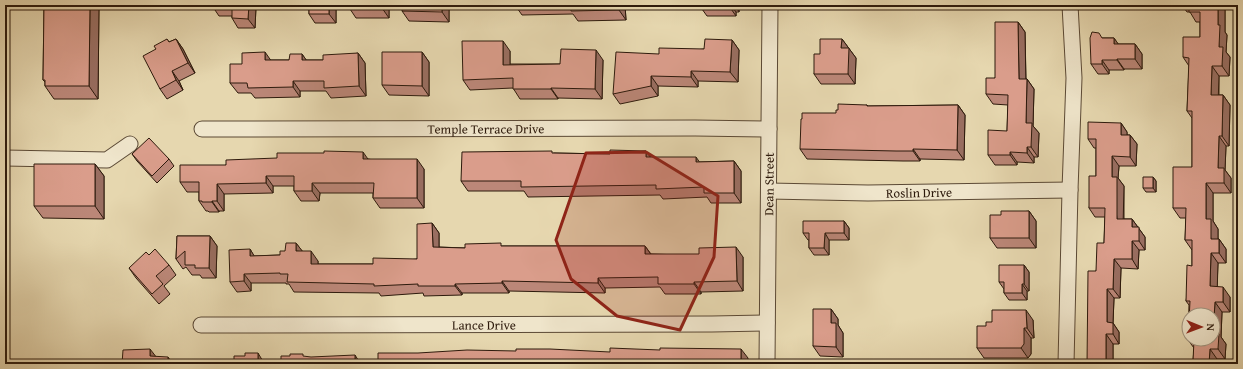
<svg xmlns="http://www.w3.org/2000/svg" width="1243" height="369" font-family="'Gentium Book Plus',serif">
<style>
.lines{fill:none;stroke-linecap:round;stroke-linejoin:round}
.minor-casing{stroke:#5b4935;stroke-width:17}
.minor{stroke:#efe5cb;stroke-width:15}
.wall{fill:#bb8778;stroke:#2d1a0c}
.shaded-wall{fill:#996e61;stroke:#2d1a0c}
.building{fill:#da9d8b;stroke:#2d1a0c;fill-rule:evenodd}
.marked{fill:#8f2418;fill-opacity:0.2;stroke:#8f2418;stroke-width:3;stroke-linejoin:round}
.labels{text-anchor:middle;stroke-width:3;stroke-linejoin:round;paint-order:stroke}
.street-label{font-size:13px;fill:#2d1a0c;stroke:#efe5cb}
</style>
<rect width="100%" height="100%" fill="#e6d7af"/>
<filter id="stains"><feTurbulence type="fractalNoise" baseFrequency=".005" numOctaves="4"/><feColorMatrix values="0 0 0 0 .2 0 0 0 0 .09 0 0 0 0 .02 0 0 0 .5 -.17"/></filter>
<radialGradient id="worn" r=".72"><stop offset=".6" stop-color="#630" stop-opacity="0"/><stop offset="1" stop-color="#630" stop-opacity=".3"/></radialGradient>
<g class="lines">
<defs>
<g id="minor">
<path id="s1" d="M202,129l493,-1 74,1"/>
<path d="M5,158l102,2 23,-16"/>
<path id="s2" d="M769,191l99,2 202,-3"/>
<path id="s3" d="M201,325l511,-1 55,-1"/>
<path id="s4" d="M767,364l3,-359"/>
<path d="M1066,364l4,-174 4,-112 -4,-73"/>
</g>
</defs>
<use href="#minor" class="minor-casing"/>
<use href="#minor" class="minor"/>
</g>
<path class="wall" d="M44,5h55l-1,94h-44l-9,-13v-4l-2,-2z
M213,5h176v13h-33l-6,-9v-4h-14v18h-21l-6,-9v-6l-53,-1 -1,21h-17l-6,-10v-2h-13l-6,-9z
M449,5v17l-40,-1 -7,-10z
M515,5h110l1,15 -48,1 -5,-7 -51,1z
M686,5h53v7h-3v4h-29l-5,-7h-13z
M1182,5h47v2h-4v25l2,3 -1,17 4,5 -1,19h-10v19h4l7,10 -1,41h-3l-1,24 6,8v15h-18v28l5,8v10h1l7,10v14h-8l-1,24 13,10v15h-8l-1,25 5,7 -1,15h-8l-24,2 1,-13 -6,-8 1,-35 -3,-4 6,-35v-16l-7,-10 1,-22h-6l-7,-10 19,-41v-49l-5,-7 2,-45 -6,-9 17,-20v-15h-4l-6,-10h-3z
M1018,22l7,10 1,47h1l7,10 -1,37 6,7 -1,24h-4v6l-17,-1v3h-22l-7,-10 19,-24 1,-26 -15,-1 -7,-10 9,-16z
M1102,38h12l4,6h17l7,10v15h-18v1h-15v4h-11l-7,-10z
M167,39l2,3 7,-3 7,10 12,24 -16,8 4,9 -16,9 -7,-10 -4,-40z
M842,39l14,19 -1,26h-34l-7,-10 6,-20z
M732,40l7,10 -1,32 -40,-1v6l-40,-1v10l-38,8 -7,-10 46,-40 45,-5z
M510,51v13h50l43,-4 -1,39 -44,-1v1h-38l-7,-11 -43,2 -7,-10z
M422,52l7,10v34l-40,-1 -7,-10z
M358,53l7,10 1,33 -35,2 -5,-7h-26v6l-45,1 -4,-5h-13l-8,-10 12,-19 28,-4h19l13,-6 4,6h17z
M867,105l1,1 90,-1 7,10 -1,45 -44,-1v2h-17l-96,-2 -7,-10 36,-36z
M1121,123l6,9v3h3l7,9 -1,22h-17l-1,12 6,8v33h8l13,18v13h-6l-1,19 -17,-1 -1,30h-6l-1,25 6,9v12h-6v20h-26l9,-93 8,-28 1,-26h-10l-6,-9 7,-32v-28h-2l-6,-9z
M646,151l5,6 48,5 35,-1 7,10v32h-30l-4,-6 -44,2 -3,-4 -132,2 -4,-6h-56l-7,-10 93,-28 56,1z
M132,154l37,5 5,7 -17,17 -20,-22z
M368,159l56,10v39h-44l-7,-10v-5h-53l-1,8h-18l-7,-10v-5h-21v7l-49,1v17h-5v1h-10l-1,-1h-2l-7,-10v-9h-12l-7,-10 46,-17z
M95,164l9,12v43l-61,-1 -9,-12z
M1153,177l3,4v11h-10l-3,-4z
M1029,211l7,10v27h-39l-7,-10 11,-23z
M844,221l5,7v12h-20v15h-15l-5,-7v-8h-1l-5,-7z
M432,223l7,10v14l26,1 38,-2h142l6,8 92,3v34l-42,1v2h-36l-5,-7 -55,1v5l-96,-2v2h-47v2l-38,1 -1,-3 -42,3 -2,-3 -85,-1 -5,-8h-3v-1h-35v8l-14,1 -7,-10 20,-33 4,7 26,-1 5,-4 11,-8 6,8 16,10v3h55l44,-5z
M177,236h33l7,10 -1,32h-14l-2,-3h-8l-6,-8 -3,2 -7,-10z
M149,255l20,10 7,10 -12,11 6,8 -11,10 -23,-26 -7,-10z
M1024,265l5,7v19h-2v9h-18l-5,-7v-4l-5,-7z
M831,309l7,10v6l5,8v24l-23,-1 -7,-10z
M1033,320l1,18h-3v16l-3,4h-44l-7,-10 9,-22 6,-4z"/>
<path class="shaded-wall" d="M90,5h9l-1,94 -9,-13z
M249,5h6l1,2 -1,21 -7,-9z
M329,5h7v18l-7,-9z
M382,5h7v13l-7,-10z
M442,5h7v17l-7,-10z
M619,5h6l1,15 -7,-10z
M729,5h2l5,7v4l-7,-10z
M735,5h4v7z
M1218,5h5l2,2v25l2,3 -1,17 4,5 -1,19 -7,-10 -3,-19 -1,-22z
M1018,22l7,10 1,57 -7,-10z
M1114,38l7,10 -7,-4z
M176,39l7,10 12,24 -7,-10z
M842,39l14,19 -1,26 -7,-10 -7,-26z
M732,40l7,10 -1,32 -8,-10z
M503,41l7,10v24l-7,-10z
M1135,44l7,10v15l-7,-10z
M596,50l7,10 -1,39 -7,-10z
M265,52l7,10 -7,-2z
M422,52l7,10v34l-7,-10z
M358,53l7,10 1,33 -7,-10z
M302,54l7,10 -7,-4z
M1117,59l7,10v1l-7,-10z
M1102,60l7,10v4l-7,-10z
M1212,66l7,10 -1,29 -7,-10z
M172,71l7,10 4,9 -7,-10z
M691,71l7,10v6l-7,-10z
M651,76l7,10v10l-7,-10z
M1027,79l7,10 -1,37 6,7 -1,24 -7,-10 -5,-24z
M293,81l7,10v6l-7,-10z
M551,88l7,10v1l-7,-10z
M1223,95l7,10 -1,41 -7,-10z
M958,105l7,10 -1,45 -7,-10z
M1121,123l6,9v12l-6,-9z
M1130,135l7,9 -1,22 -6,-9z
M1219,136l7,10 -1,24 6,8v15l-7,-10 -6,-15z
M1027,147l7,10v6l-7,-10z
M913,149l7,10v2l-7,-10z
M646,151l7,10 -7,-4z
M363,152l7,10 -7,-3z
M1010,152l7,10v3l-7,-10z
M1112,156l7,10 -1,12 6,8 -1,42 -6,-9 -5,-42z
M696,157l7,10 -7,-5z
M417,159l7,10v39l-7,-10z
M734,161l7,10v32l-7,-10z
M95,164l9,12v43l-9,-13z
M266,176l7,10v7l-7,-10z
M1153,177l3,4v11l-3,-4z
M312,183l8,10 -1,8 -7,-10z
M1206,183l7,10v28l5,8v20l-7,-10 -5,-20z
M217,184l7,10v17l-7,-10z
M212,201l7,10v1l-7,-10z
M1029,211l7,10v27l-7,-10z
M1132,219l13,18v13l-6,-9 -7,-14z
M844,221l5,7v12l-5,-7z
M432,223l7,10v24l-6,-10z
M825,233l4,7v15l-5,-7z
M210,236l7,10 -1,32 -7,-10z
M1219,239l7,10v14l-7,-10z
M1132,241l7,9 -1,19 -6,-10z
M296,243l7,9 -7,-1z
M645,246l7,10 -7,-2z
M736,247l7,10v34l-6,-10z
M250,249l6,10 -6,-3z
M311,251l7,10v13l-7,-10z
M1211,253l7,10 -1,33 -7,-10z
M1114,259l7,9 -1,30 -7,-9z
M1024,265l5,7v19l-5,-7z
M244,274l7,9v8l-7,-10z
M598,278l7,10v5l-7,-10z
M502,281l7,10v2l-7,-10z
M694,282l7,10v2l-7,-10z
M455,284l7,9v2l-7,-9z
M1022,284l5,7v9l-5,-7z
M1223,287l7,10v15l-7,-10z
M1107,289l7,9 -1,25 6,9v12l-6,-10 -6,-12z
M1215,302l7,10 -1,25 5,7 -1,15 -7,-10 -5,-15z
M831,309l7,10v6l5,8v24l-7,-10 -5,-24z
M1026,310l7,10 1,18 -7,-10z
M1024,328l7,10v16l-3,4 -7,-10z
M1106,334l7,10v20h-5l-2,-3z
M150,349l7,9 -7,-2z
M741,349l7,9v6h-7z
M1210,349l7,10v5h-8z
M258,353l6,10v1h-6z
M355,355l5,8 1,1h-6z
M168,357l5,7h-5z"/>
<path class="building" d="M44,5h46l-1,81h-44v-6h-2z
M213,5h36l-1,14 -16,-1v-11h-19z
M309,5h20v9h-20z
M350,5h32v3l-32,1z
M402,5h40v7l-40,-1z
M571,5h48v5l-48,1z
M701,5h28v1h-28z
M1189,5h29v20h2l-1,22h4l-1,19h-10l-1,29h12l-1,41h-3l-1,32h6v15h-18v36h5v20h8v14h-8l-1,33 13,1v15h-8l-2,32h6l-1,15h-8l-1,15h-21v-3h5l1,-21h-6l2,-39h-4l1,-36 5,1v-26h-7l1,-32h-13v-41h19v-56h-5l2,-53 -6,-1v-20h17v-25h-11zM1189,315h24v24h-24z
M995,22h23l1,57h8l-1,44h6l-1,24h-4v6l-17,-1v3h-22v-25l19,1 1,-36 -22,-1v-16h9z
M1092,32l7,1 3,5h12v6h21v15h-18v1h-15v4h-11l-1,-26z
M167,39l2,3 7,-3 12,24 -16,8 4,9 -16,9 -17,-33 13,-7 -2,-3z
M705,39l27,1 -2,32 -39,-1v6l-40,-1v10l-38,8 3,-42 43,2v-6l45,1z
M820,39h22l-1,9h8l-1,26h-34v-20h6z
M462,41h41v24l57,-1 1,-15 35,1 -1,39 -44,-1v1h-38v-11l-50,2z
M265,52v8h24l1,-6h12v6h21v-5l35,-2 1,33 -35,2v-7h-31v6l-45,1 -1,-5h-17v-19h12v-11z
M382,52h40v34l-40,-1z
M838,104l29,1v1l91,-1 -1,45 -44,-1v2h-17l-96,-2 1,-30h1v-6h34v-3h2z
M1088,122l33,1v12h9v22l-18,-1v21h5v42h15v8h7v14h-7v18h-18l-1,30h-6v33l6,1v11h-7v27h5v3h-24l1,-93h8l1,-28h7l1,-35h-16v-32h7v-37h-8z
M149,138l20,21 -17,17 -20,-22z
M610,150l36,1v6h50v5l38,-1v32h-30v-6l-48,2v-4l-135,2v-6h-60l1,-29 90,-1v2l58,1z
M324,151l39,1v7h54v39h-44l1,-15h-62v8h-18v-15h-28v7l-49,1v17h-5v1h-10v-1h-3v-19h-19v-17h46v-5l51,-2v-5h47z
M34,164h61v42h-61z
M1143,177h10v11h-10z
M1001,211h28v27h-39v-23h11z
M803,221h41v12h-19l-1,15h-15v-15h-6z
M432,223l1,24 32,1v-4l36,-1v3h144v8h54v-6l37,-1 1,34 -43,1v2h-36v-7l-60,1v5l-96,-2v2l-47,1v2h-37v-2l-44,2v-2l-87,-2 1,-8h-8v-1l-36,1v7l-14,1 -1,-32 21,-1v7l30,-1v-4h5l1,-8h10v8h15v13h62v-6l44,1v-35z
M177,236h33l-1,32h-14v-3h-10v-14l-9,8z
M155,249l14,16 -13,11 7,8 -11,10 -23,-26 17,-16 3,3z
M999,265h25v19h-2v9h-18v-11h-5z
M813,309h18v14h5v24l-23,-1z
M992,310h34l1,18h-3v16l-3,4h-44v-22h9v-4h6z
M610,348l50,2v-2l81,1v15h-363v-11h40l49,-3 49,1v-2h34l60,3z
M150,349v7l18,1v7h-46l1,-14z
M245,353h13v11h-24v-8h11z
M290,354h13v2l8,1 44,-2v9h-74v-8h9z
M196,363v1h-21z"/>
<path class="marked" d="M646,152l72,44 -4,61 -34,73 -63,-14 -46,-37 -15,-39 30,-87z"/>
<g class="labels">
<g class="street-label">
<text dy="5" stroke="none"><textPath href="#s1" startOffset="284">Temple Terrace Drive</textPath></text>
<text dy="5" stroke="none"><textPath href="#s4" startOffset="180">Dean Street</textPath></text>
<text dy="5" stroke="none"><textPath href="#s2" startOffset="150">Roslin Drive</textPath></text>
<text dy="5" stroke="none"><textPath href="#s3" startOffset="283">Lance Drive</textPath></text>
</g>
</g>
<rect width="1243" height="369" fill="none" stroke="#e6d7af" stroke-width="20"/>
<rect x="6" y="6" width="1231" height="357" fill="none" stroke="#2d1a0c" stroke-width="2"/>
<rect x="10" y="10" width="1223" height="349" fill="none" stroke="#2d1a0c"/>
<g transform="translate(1201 327) rotate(91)"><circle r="19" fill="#efe5cb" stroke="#a1947f"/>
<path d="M0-3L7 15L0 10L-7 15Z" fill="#8f2418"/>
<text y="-6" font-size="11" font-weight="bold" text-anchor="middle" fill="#2d1a0c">N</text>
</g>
<rect width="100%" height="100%" filter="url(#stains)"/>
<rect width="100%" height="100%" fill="url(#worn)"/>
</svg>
